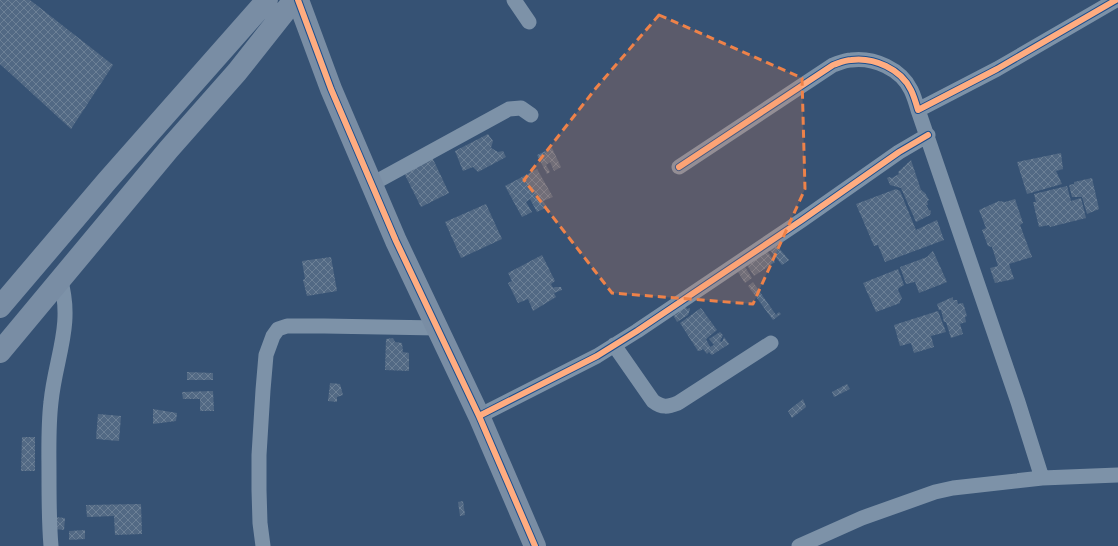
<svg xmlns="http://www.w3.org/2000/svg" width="1118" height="546" font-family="'Titillium Web',sans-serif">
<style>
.building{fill:url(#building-cross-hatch)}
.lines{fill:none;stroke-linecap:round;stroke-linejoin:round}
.street{stroke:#7d92a8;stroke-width:15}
.secondary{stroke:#798da4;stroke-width:22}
.cycleway-casing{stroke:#1b4f8f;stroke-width:8}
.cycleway{stroke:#ffac80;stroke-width:6}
.marked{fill:#ee8249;fill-opacity:0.2;stroke:#ee8249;stroke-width:3;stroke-dasharray:8 5;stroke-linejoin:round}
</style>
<defs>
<pattern id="building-cross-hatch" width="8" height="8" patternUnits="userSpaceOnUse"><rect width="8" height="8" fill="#526984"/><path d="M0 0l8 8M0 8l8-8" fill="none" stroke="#6c8096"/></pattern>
</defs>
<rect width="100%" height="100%" fill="#365274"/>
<path class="building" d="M0,0h30l83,65 -42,64 -71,-65z
M488,134l5,7 -2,7 7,4 5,-1 3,6 -28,15 -5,-5 -10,4 -8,-20z
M552,148l9,19 -7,4 -4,-9 -4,3 4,7 -3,2 -10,-19z
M1061,153l2,16 -7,2 6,13 -35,10 -10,-32z
M432,157l17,36 -28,14 -18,-36z
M911,160l10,30 4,3 4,7 -2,1 1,4h-2l3,5 2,1 -1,4 -14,7 -15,-34 -11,-3 -3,-7 2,-1 3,1 7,-4 -1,-2z
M537,169l16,28 -10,4 4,6 -10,5 -7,-13 -4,3 6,10 -10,5 -17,-31z
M1092,178l7,31 -12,5 -5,-17h-10l-3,-12 5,-1v-2z
M1067,186l4,15 10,-3 5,20 -36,9 -1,-2 -10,2 -6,-25h3l-2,-8z
M896,189l4,2 16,39 21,-10 7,20 -59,22 -7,-17 -4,1 -18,-42z
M1015,199l8,24 -3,2 12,32 -23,7 5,15 -19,4 -5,-15 8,-2 -6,-19 -4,-1 -6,-16 4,-2 -7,-18 20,-9 6,1z
M486,204l16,35 -41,19 -16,-36z
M773,241l16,19 -7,5 -16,-20z
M764,247l11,15 -21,14 -7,-11z
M933,251l14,31 -28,11 -4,-11 -9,2 -6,-17 27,-10z
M542,255l13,26 -4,3 2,4 2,-1h6l1,3 -8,3 2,4 -23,14 -5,-12 -10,4 -10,-20 4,-2 -4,-8z
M331,257l6,34 -30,5 -4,-16 2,-1 -3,-18z
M745,267l7,11 -7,5 -7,-11z
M898,269l6,16 -5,3 -1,2 4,8 -2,3v2l-24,9 -13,-29z
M753,282l23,33 3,-3 2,2 -8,6 -25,-34z
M953,297v3h4l1,4 5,-1 4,13 -2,1 1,5 -6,2 3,10 -12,4 -5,-16h-2l-3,-12h-2l-2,-6z
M683,302l4,7 3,-1v1l-2,6 -11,7 -7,-13z
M701,308l16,22 -11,9 4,8 4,-2 -5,-6 11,-7 3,3 -3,6 2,1 2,-5 5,7 -17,11 -3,-3 -2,2 -4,-5 -3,2h-2l-18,-28z
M938,311l8,21 -15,4 3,11 -20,6 -3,-10 -11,3 -6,-21z
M393,338l2,4 7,1 1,9 6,1v18l-24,-1 1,-31z
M187,372l26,1v7h-26z
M330,383l10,1 3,11 -6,2v5l-9,-1z
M847,384l3,5 -16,8 -2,-5z
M213,391l1,20h-14v-12h-17l-1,-7z
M803,399l3,8 -14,11 -4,-7z
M153,409l24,4 -1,8 -23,3z
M98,414l23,2 -2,25 -23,-2z
M22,437h13v34h-14z
M463,501l2,14 -5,1 -2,-14z
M141,504l1,30 -27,1 -1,-19 -27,1 -1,-12z
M55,517l10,1 -1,12 -9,-1z
M85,530v9l-16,1v-9z"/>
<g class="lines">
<path class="street" d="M514,0l15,22
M918,110l100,292 24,76
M679,167l154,-102c6,-2 12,-5 18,-5 23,-3 50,9 60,30 3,6 5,13 7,20l79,-41 119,-69
M372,184l137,-75 12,-1 10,7
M614,345l39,56c9,7 15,6 25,2l93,-60
M479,416l118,-60 40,-25 165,-111 97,-68 29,-17
M51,546c-2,-23 -2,-47 -2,-70 0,-25 -1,-49 2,-74 4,-43 23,-78 9,-123
M263,546l-3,-23 -1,-33v-35l4,-65 3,-35 7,-19 5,-7 9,-3h37l114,2
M799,546l63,-28 73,-26 18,-4 89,-10 76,-3"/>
<path class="secondary" d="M298,0l33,89 65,152 83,175 56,130
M0,307l107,-126 160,-181
M0,352l169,-203 68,-77 57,-72"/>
<defs>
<path id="cycleway" d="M298,0l33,89 65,152 83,175 56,130
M679,167l154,-102c6,-2 12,-5 18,-5 23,-3 50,9 60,30 3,6 5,13 7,20l79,-41 119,-69
M479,416l118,-60 40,-25 165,-111 97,-68 29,-17"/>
</defs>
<use href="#cycleway" class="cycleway-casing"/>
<use href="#cycleway" class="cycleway"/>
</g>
<path class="marked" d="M659,15l143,63 3,111 -52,115 -141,-11 -88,-113 72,-92z"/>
</svg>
